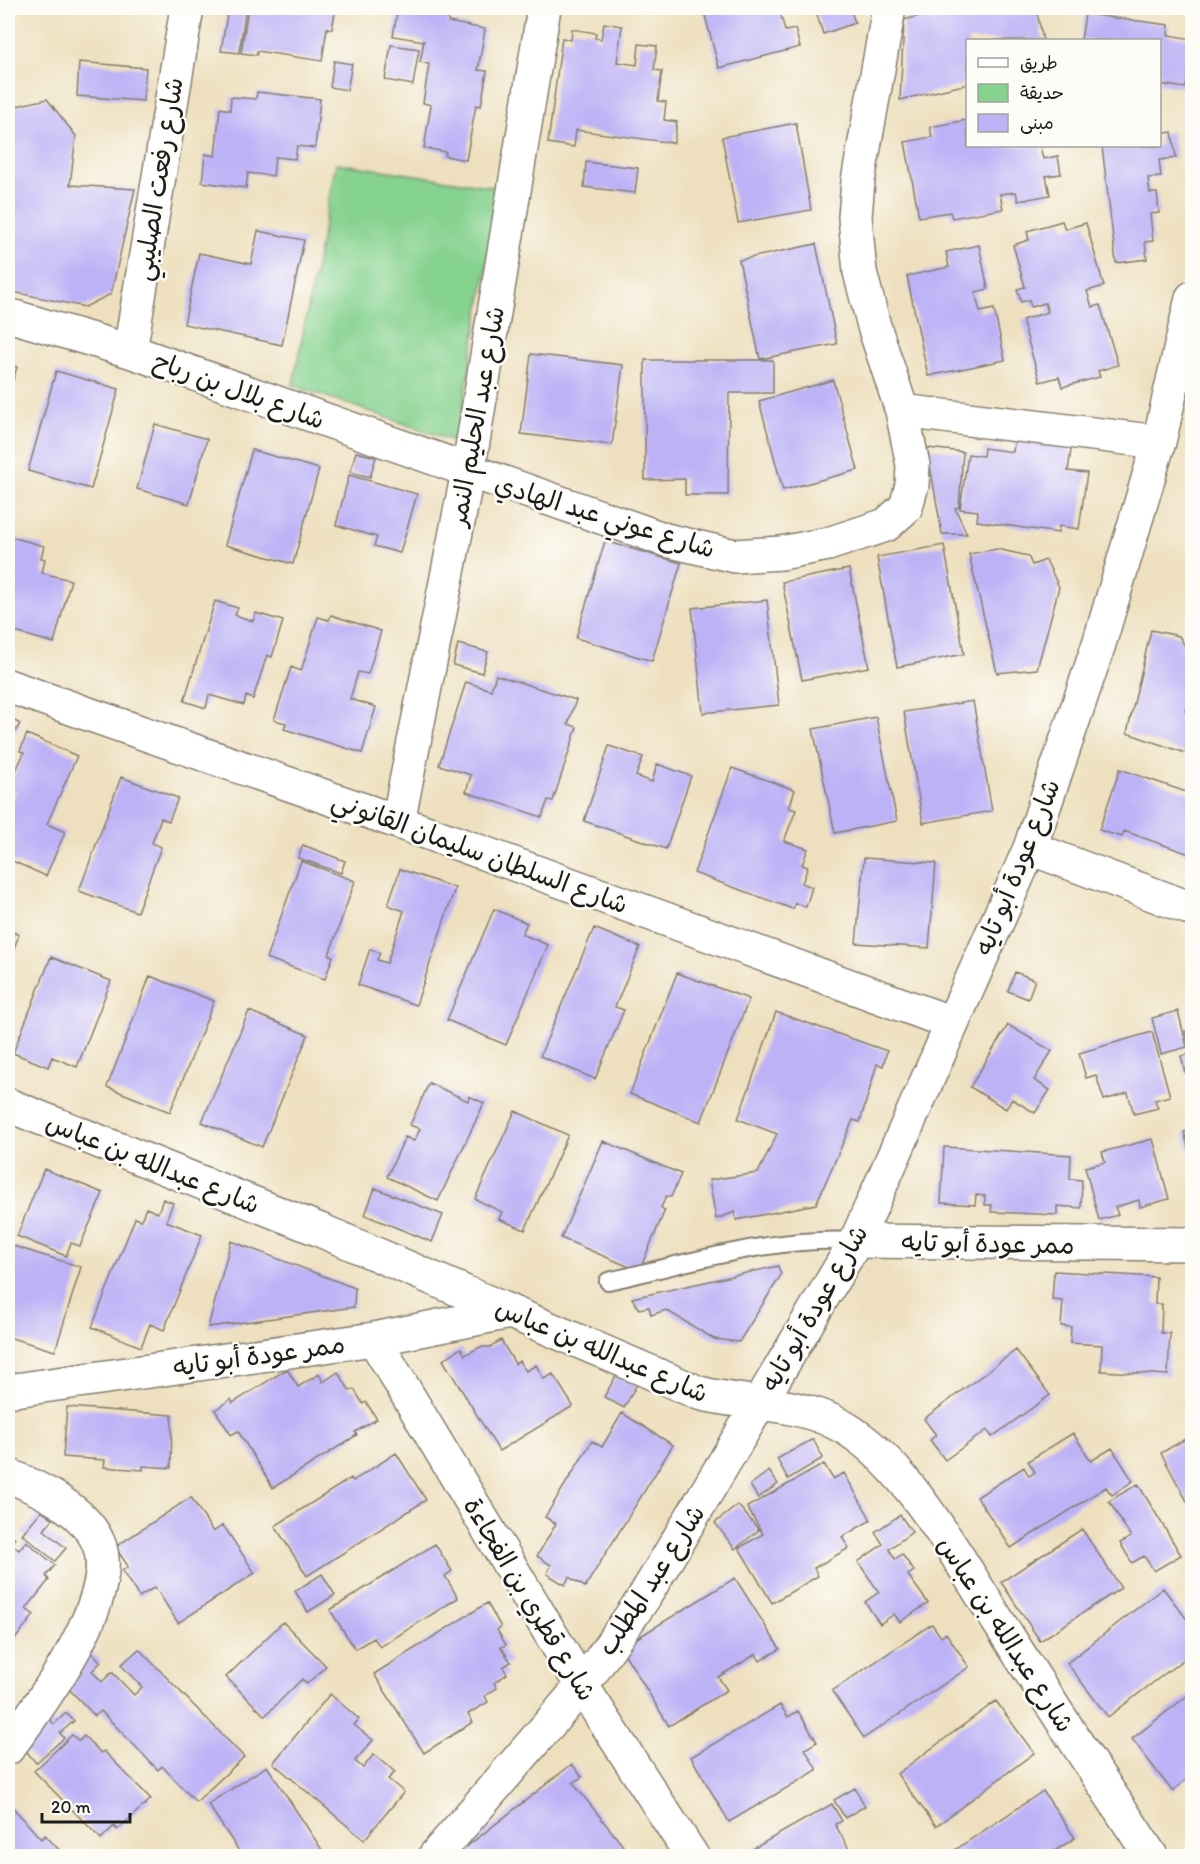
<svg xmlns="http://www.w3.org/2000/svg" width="1200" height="1864" font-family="Itim,'Playpen Sans Arabic',sans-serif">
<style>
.green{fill:#86d28f;stroke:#517756;stroke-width:1.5}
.building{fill:#bdb2f6}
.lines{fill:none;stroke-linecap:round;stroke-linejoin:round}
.lane-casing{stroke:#857e6e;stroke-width:20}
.street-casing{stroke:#857e6e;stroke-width:36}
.lane{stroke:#fff;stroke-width:16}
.street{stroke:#fff;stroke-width:33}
.labels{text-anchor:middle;stroke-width:5;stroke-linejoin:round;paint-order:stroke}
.street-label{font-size:26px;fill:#1c1c1c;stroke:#fdfcf7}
</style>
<rect width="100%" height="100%" fill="#fdfcf7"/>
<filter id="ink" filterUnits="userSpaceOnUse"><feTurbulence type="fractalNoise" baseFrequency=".0167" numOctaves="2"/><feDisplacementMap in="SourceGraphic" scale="12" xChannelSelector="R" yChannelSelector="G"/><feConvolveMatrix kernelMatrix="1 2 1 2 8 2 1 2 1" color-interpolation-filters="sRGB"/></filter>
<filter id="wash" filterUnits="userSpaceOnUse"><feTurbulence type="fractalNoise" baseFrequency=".008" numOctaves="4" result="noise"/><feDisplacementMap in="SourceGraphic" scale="24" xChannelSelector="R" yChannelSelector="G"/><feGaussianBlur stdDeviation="1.35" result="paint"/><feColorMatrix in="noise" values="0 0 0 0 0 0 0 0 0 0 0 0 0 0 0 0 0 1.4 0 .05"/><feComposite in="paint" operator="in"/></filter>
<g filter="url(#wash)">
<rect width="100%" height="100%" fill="#eee0bf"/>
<path class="green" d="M336,163l164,25 -43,254 -164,-57z"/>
<g id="blocks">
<path class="building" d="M228,8h18l-7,45 -18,-2z
M248,8h88l-4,21 -5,-1 -5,33 -65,-10v4l-16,-2z
M398,8l52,2 -2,12 37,7 -7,41 9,1 -6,35 -5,-1 -10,55 -21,-4 1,-4 -22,-4 7,-43 -8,-2 6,-39 -9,-2 4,-21 -31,-5z
M703,8h76l6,23 10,-2 5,18 -81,21z
M815,8h35l5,15 -32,11z
M948,8h88l7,32h-75v44l-68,16 4,-80z
M1085,14l84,11 -1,10 24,4 -6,49 -26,-4v-44h-79z
M604,23l18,3 -5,36 20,3 2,-21 18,2 -3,24 8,1 -4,30 8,1 -2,18 13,2 -3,21 -98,-13 -2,17 -26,-4 14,-105 9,2 1,-11 24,4 -1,5 6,1z
M391,45l28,4 -6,36 -28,-5z
M334,61l18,3 -5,26 -17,-3z
M79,62l67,6 -3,33 -66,-5z
M257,92l63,7 -5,49 -18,-2 -2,13 -20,-2 -2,19 -25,-3 -2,15 -44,-6 3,-28 10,2 5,-48 10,2 1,-13 25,2z
M47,99l29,37 -6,49 65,4 -24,105 -26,13 -77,-16v-183z
M967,120l1,26h72l3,13 15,-3 3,18 -15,2 4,19 -32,6 -2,-9 -16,2 3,15 -51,9 -2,-6 -31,5 -14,-75 27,-5 -2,-10z
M796,123l15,87 -73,13 -16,-86z
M1172,132l4,26 -17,2 2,17 -13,1 2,15h7l2,20 -9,1 3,27 -8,1 2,17 -31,4 -14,-117h58v-12z
M586,162l52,6 -3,25 -51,-6z
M1062,221l3,8 21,-6 18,63 -17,5 5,16 8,-2 18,60 -20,6 2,6 -38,10 -3,-10 -19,5 -18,-62 26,-8 -3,-9 -14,4 -2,-7 -8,2 -4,-13 8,-2 -12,-42 16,-5 -2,-9z
M258,231l46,9 -22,105 -98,-21 15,-71 52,11z
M816,244l21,100 -77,15 -21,-99z
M979,245l9,44 -13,3 5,20 14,-3 11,51 -77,16 -21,-100 42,-9 -3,-15z
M531,354l92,11 -11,80 -91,-11z
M645,360h128v33h-44l-1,102h-43v-16l-40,1z
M8,364l9,3 -9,29z
M56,371l63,18 -28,100 -63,-18z
M833,380l25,90 -75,20 -24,-89z
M155,424l52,15 -18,65 -52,-15z
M1016,430l56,13 -4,28 19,2 -8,56 -20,-3 -1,7 -81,-12 1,-10 -18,-2 8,-55 15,2 1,-8 29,4z
M927,448l36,4 -4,55 -4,1 12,26h-25z
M252,450l67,19 -26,95 -68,-19z
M356,452l20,5 -6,20 -20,-5z
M349,475l68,19 -17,59 -26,-7 3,-9 -41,-12z
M8,536l36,10 -3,12 4,1 -3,14 29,7 -17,63 -46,-13z
M605,541l76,22 -29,98 -76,-23z
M944,545l20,109 -67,13 -20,-110z
M997,549l31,7 4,9 14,-5 13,27 -22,82 -40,4 -28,-119z
M849,569l20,98 -67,13 -20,-98z
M767,600l12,105 -76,8 -11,-105z
M215,601l23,7 -3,7 18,6 3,-8 27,8 -11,36 -5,-2 -14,44 -7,-3 -2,9 -35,-10 -3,13 -22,-7z
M331,615l50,16 -13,43 -10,-2 -8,27 26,8 -14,46 -78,-24 2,-6 -12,-3 17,-53 10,4 17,-54 11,3z
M1151,630l28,6 13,22 -6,28 6,5 -7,20 7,3 -1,41 -64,-22z
M458,644l30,8 -6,21 -29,-8z
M496,675l80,25 -8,24 9,3 -24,74 -5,-1 -6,17 -76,-25 5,-17 -32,-10 27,-83 25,8z
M973,701l19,110 -69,12 -19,-111z
M8,717l12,7 -10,16 -2,-2z
M876,717l21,104 -62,12 -22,-104z
M27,734l50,22 -30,68 18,8 -19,44 -38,-17v-49l8,-19 -8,-3 16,-35 -4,-2z
M609,746l34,11 -7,19 16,6 5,-18 34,12 -25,73 -82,-28z
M732,768l63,22 -6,18 7,2 -12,31 24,8 -6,16 6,2 -6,16 10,4 -6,20 -11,-4 -2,6 -99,-36z
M1120,769l72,25v61l-68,-24 -2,6 -23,-7z
M121,777l57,21 -9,23 -8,-3 -9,25 9,4 -24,65 -58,-21z
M303,845l42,16 -4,12 -43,-15z
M864,858l72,5 -7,85 -73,-5z
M301,861l54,20 -26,74 4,1 -8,23 -59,-21z
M400,869l55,19 -39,117 -58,-20 12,-36 10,4 -3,7 10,3 17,-52 -16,-6z
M494,909l33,14 -5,11 26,11 -42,100 -59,-25z
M594,928l46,19 -25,60 9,3 -29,69 -55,-23z
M8,930l11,5 -6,16 -5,-3z
M51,957l60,24 -34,86 -25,-10 -4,10 -35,-14z
M1015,972l20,8 -7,19 -20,-8z
M677,973l72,26 -48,123 -71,-28z
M150,976l64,25 -44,111 -63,-25z
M249,1011l59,24 -46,112 -60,-25z
M1178,1011l9,36 -26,7 -9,-36z
M776,1012l111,39 -4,15 -6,-2 -17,58 -7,-2 -37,84 -80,16 -1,-8 -19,7 -7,-39 49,-7 19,-39 -39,-15z
M1008,1025l44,26 -18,29 16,10 -15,23 -23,-14 -6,10 -36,-22z
M1192,1030v40l-7,2 -4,-16 10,-2 -6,-23z
M1152,1032l18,64 -15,4 3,8 -24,6 -6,-21 -24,7 -8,-25 -10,3 -7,-25z
M429,1083l39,18 1,-5 15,7 -46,98 -51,-24 18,-40 9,4 6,-12 -10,-4z
M515,1111l53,24 -43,95 -26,-11 3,-7 -27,-13z
M1192,1130v30l-8,-28z
M1153,1139l16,60 -29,8 -1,-7 -24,7 3,8 -19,5 -14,-53 20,-5 -3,-10z
M603,1141l78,33 -10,23 -5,-1 -5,12 4,2 -26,61 -78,-33z
M944,1147l127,8 -1,24 12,1 -1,28 -24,-2v9l-66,-3 1,-7h-7v-9l-9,-1 -1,10 -34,-2z
M44,1169l59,24 -23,53 -9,-3 -5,13 -49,-20z
M375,1188l68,27 -11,27 -67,-27z
M163,1199l10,4 -7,18 36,14 -38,95 -14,-6 -9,23 -49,-20 43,-109 6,2 5,-12 12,5z
M231,1241l124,47 -1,19 -146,20z
M10,1245l71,22 -26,84 -47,-14v-84z
M778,1266l3,9 -42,67 -25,-3 -48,-29 -15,5 -2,-8 -10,2 -7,-11z
M1054,1271l102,6 -1,27h7l-1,29h9l-2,42 -67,-4 1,-26 -32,-2 1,-16 -10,-1 2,-25 -11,-1z
M501,1340l14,24 4,-3 7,10 10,-6 8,14 9,-5 20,32 -74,45 -56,-91 18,-12 4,7 15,-8h10z
M1016,1350l34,45 -58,42 -5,-7 -42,30 -15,-20 6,-5 -12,-16z
M287,1369l11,18 21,-13 4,8 15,-10 12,19 4,-2 9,15 3,-2 11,17 -22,13 2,3 -84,53 -35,-57 -7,4 -16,-25 16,-11 2,4z
M617,1374l20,10 -13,24 -20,-11z
M67,1407l105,8 -1,53 -28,-2v4l-39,-3 1,-7 -42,-3z
M622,1413l51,32 -88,142 -16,-10 -4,8 -18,-11 4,-9 -14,-9 19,-32 -11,-7 47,-76 10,6z
M1073,1433l18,28 21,-13 21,33 -21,14 -6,-8 -95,61 -34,-51 47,-30 5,9 6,-4 -7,-11z
M1192,1435v68l-3,2 -28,-52z
M813,1439l10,19 -35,21 -11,-20z
M396,1453l30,47 -119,76 -32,-50 76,-48 2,3z
M824,1464l9,15 11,-6 27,47 -29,17 7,11 -35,20 4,8 -46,27 -33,-55 24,-14 -16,-27z
M769,1471l9,13 -20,14 -8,-13z
M1138,1484l43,71 -27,16 -10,-15 -12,7 -12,-20 11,-6 -22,-36z
M191,1497l22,35 10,-7 32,48 -77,50 -23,-36 -16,10 -17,-26 6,-5 -13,-19z
M738,1505l21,25 -24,19 -20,-26z
M42,1510l11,9 -9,11 22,18 -11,13 -33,-27z
M900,1515l12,17 -23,17 6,10 7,-5 12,17 -6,4 20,28 -28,19 -6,-8 -14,10 -15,-22 14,-10 -21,-30 25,-18 -8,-12z
M1082,1529l39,59 -81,53 -39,-59z
M8,1532l7,6 -4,6 8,6 7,-9 29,24 -9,11 3,4 -23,29 8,6 -22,28 -4,-4z
M435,1544l17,27 -7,5 13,22 -78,49 -6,-9 -19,11 -25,-39z
M322,1574l13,21 -27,17 -13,-21z
M735,1578l45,71 -20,12 -4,-7 -38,23 9,13 -58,36 -48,-78z
M1163,1588l29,38v27l-84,64 -41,-54z
M487,1603l14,24 -4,3 9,15 -5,2 10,15 -8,5 4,7 -13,9 3,5 -12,8 3,6 -20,12 5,8 -49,31 -50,-79z
M283,1622l43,44 -19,18 -5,-5 -37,37 -39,-39z
M932,1624l9,13 5,-4 23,34 -105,71 -32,-47z
M85,1645l16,17 -9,9 10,11 10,-10 22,23 8,-8 -21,-22 18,-16 105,108 -48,45 -34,-36 -4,4 -57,-59 -6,5 -29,-30 16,-15 -12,-12z
M1192,1692v83l-20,16 -40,-52z
M330,1694l29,25 -5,6 19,15 -18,21 8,7 11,-14 21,18 -7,7 16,13 -40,48 -91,-77z
M996,1701l38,52 -98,73 -39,-52z
M780,1705l8,12 10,-6 19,31 -12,7 12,21 -88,52 -38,-65z
M42,1711l12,13 12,-11 8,8 -14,12 4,5 -28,25 -14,-17z
M72,1735l7,6 5,-5 17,17 3,-2 47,48 -34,31 -3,-4 -13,13 -67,-68z
M572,1764l10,13 -9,6 51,64 -12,9h-157z
M267,1766l55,84 -10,6h-70l-34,-52z
M855,1788l10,18 -20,12 -11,-18z
M1043,1791l32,47 -28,18h-101z
M8,1802l33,37 4,-4 20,21h-57z
M832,1804l10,17 -7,3 18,32 5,-4 3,4h-106l-4,-6z"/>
</g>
</g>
<g filter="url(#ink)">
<use href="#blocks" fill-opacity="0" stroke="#857e6e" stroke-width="1.5"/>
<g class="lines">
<defs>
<path id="lane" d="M608,1281c81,-18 164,-45 248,-40"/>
<path id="street" d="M8,315l122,36 536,189 69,16 46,-3 47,-9 58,-19 20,-18 6,-22 1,-20 -11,-54 -28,-85 -14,-54 -5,-55 3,-36 31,-173
M130,351l57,-343
M902,411l257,31
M8,686l390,136 554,201
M398,822l70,-350 76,-464
M1030,848l162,61
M8,1105l312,125 379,163c46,12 94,8 137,30 71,35 126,144 169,209 48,75 97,150 146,224
M856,1241l336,3
M374,1339l208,347 110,170
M8,1391l366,-52 136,-27
M8,1475c30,13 76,34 90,67 24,54 -58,163 -90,206
M435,1856l147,-170 61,-87 213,-358 174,-393 69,-204 60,-202 33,-144"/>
</defs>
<use href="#lane" class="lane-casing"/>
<use href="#street" class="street-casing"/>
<use href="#lane" class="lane"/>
<use href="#street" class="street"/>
</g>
</g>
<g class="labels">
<g class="street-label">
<text transform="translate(158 179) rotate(-81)" y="9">شارع رفعت الصليبي</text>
<text transform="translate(239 390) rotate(20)" y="9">شارع بلال بن رباح</text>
<text transform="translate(476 416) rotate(-80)" y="9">شارع عبد الحليم النمر</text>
<text transform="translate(605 516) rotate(17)" y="9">شارع عوني عبد الهادي</text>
<text transform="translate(480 852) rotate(20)" y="9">شارع السلطان سليمان القانوني</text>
<text transform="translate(1017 867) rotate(-68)" y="9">شارع عودة أبو تايه</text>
<text transform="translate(153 1163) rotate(22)" y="9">شارع عبدالله بن عباس</text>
<text transform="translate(988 1243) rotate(1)" y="9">ممر عودة أبو تايه</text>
<text transform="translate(814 1308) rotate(-60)" y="9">شارع عودة أبو تايه</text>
<text transform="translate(602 1350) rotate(23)" y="9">شارع عبدالله بن عباس</text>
<text transform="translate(259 1355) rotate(-8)" y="9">ممر عودة أبو تايه</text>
<text transform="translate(651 1580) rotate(-57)" y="9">شارع عبد المطلب</text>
<text transform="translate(530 1599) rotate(59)" y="9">شارع قطري بن الفجاءة</text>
<text transform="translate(1006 1634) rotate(57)" y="9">شارع عبدالله بن عباس</text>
</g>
</g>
<rect width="1200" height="1864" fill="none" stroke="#fdfcf7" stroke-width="30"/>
<rect x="966" y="39" width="195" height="108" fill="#fdfcf7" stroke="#a3a29f" stroke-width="1.5"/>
<rect x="978" y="58" width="30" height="9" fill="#ffffff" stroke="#a3a29f" stroke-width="1.5"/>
<text x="1020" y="69" font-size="18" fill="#1c1c1c">طريق</text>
<rect x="978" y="84" width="30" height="18" fill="#86d28f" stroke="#a3a29f" stroke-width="1.5"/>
<text x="1020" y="99" font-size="18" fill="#1c1c1c">حديقة</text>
<rect x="978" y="114" width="30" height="18" fill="#bdb2f6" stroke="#a3a29f" stroke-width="1.5"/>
<text x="1020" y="129" font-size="18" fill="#1c1c1c">مبنى</text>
<path d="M42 1813v9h88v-9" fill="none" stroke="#1c1c1c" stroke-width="3"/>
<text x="51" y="1813" font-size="18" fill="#1c1c1c" stroke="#fdfcf7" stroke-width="4.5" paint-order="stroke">20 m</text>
</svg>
